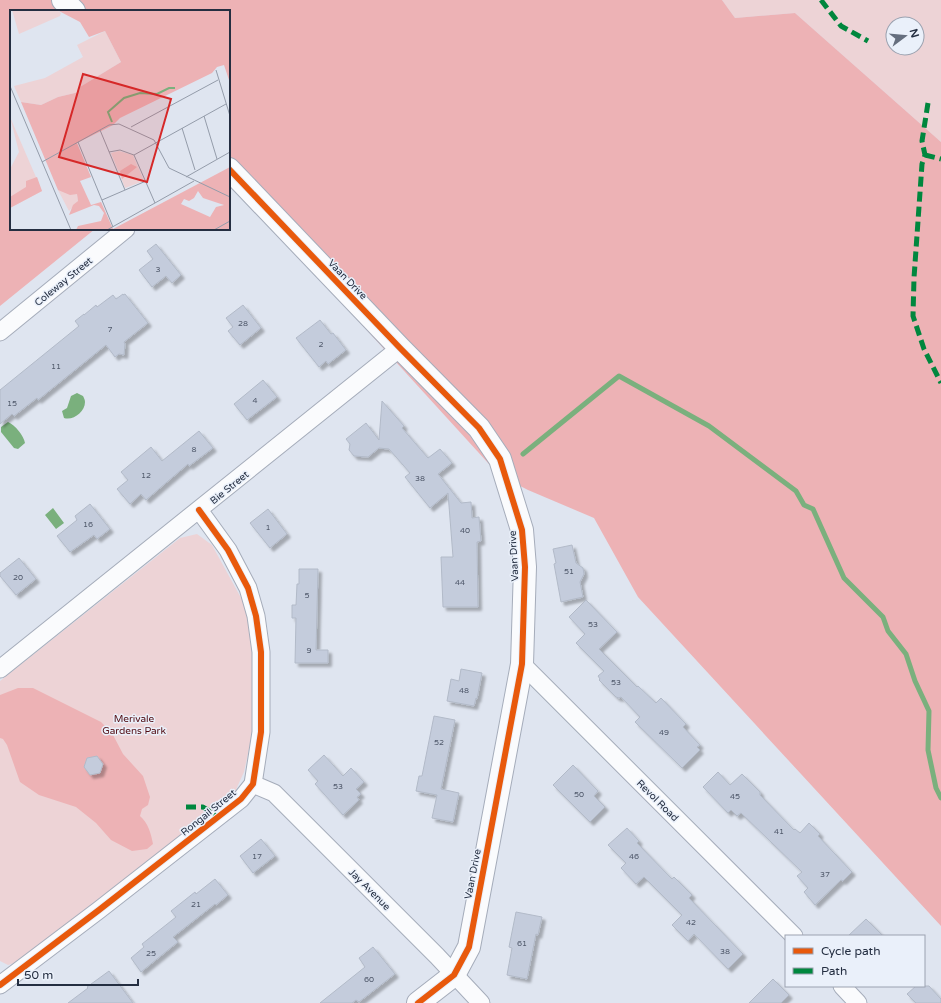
<svg xmlns="http://www.w3.org/2000/svg" width="941" height="1003" font-family="'Varela Round',sans-serif">
<style>
.green{fill:#edd3d6;fill-rule:evenodd}
.forest{fill:#edb2b5}
.water{fill:#7ab07d}
.lines{fill:none;stroke-linecap:round;stroke-linejoin:round}
.stream{stroke:#7ab07d;stroke-width:5}
.building{fill:#c4ccdc;stroke:#b2bac8;filter:url(#shadow)}
.street-casing{stroke:#a5acba;stroke-width:19}
.secondary-casing{stroke:#a5acba;stroke-width:24}
.street{stroke:#fafbfd;stroke-width:17}
.secondary{stroke:#fafbfd;stroke-width:22}
.quiet{stroke:#00873e;stroke-width:5;stroke-dasharray:10 5;stroke-linecap:butt}
.cycleway-casing{stroke:#eaf0fa;stroke-width:8}
.cycleway{stroke:#e8590c;stroke-width:6}
.labels{text-anchor:middle;stroke-width:3;stroke-linejoin:round;paint-order:stroke}
.number-label{font-size:8px;fill:#50596b}
.street-label{font-size:10px;fill:#242e41;stroke:#eaf0fa}
.park-label{font-size:10px;fill:#500a10;stroke:#eaf0fa}
.inset-river{fill:none;stroke:#7ab07d;stroke-width:2}
.inset-road{fill:none;stroke:#949caa;stroke-width:1}
.view{fill:#d62828;fill-opacity:0.15;stroke:#d62828;stroke-width:2}
.inset-edge{fill:none;stroke:#242e41;stroke-width:2}
</style>
<defs>
<filter id="shadow"><feDropShadow dx="3.5" dy="3.5" stdDeviation="1" flood-color="#0004"/></filter>
</defs>
<rect width="100%" height="100%" fill="#dfe5f0"/>
<path class="green" d="M722,0h219v142l-146,-129 -60,5zM893,24h24v24h-24z
M197,534l15,11 34,62 8,59 -1,64 -9,42 -10,22 -216,168 -10,3 -8,-4v-280l180,-143z"/>
<path class="forest" d="M0,0h722l13,18 60,-5 146,129v784l-303,-329 -44,-79 -66,-28 -29,-15 -270,-296v-168h-218v218h84l-95,77z
M18,688h15l68,34 11,11 11,21 20,22 7,21 -2,8 -6,4 -2,7c8,7 11,17 13,28l-6,5 -15,2 -21,-11 -15,-17 -20,-16 -37,-12 -19,-13 -13,-37 -4,-6 -3,-1v-43z"/>
<path class="water" d="M77,393l6,3c1,2 2,4 2,6 0,10 -12,19 -21,16l-2,-7 5,-3 4,-12z
M8,422c7,3 16,14 17,21l-7,6 -4,-1 -13,-16v-5z
M53,508l11,15 -8,6 -11,-14z"/>
<g class="lines">
<path class="stream" d="M523,454l96,-78 90,50 87,65 8,14 9,4 31,69 39,39 5,14 18,23 9,27 14,30 -1,39 8,38 5,10"/>
</g>
<path class="building" d="M156,244l25,31 -9,8 -6,-7 -14,11 -13,-17 14,-11 -6,-8z
M123,294v1l2,-1 23,29 -24,19 1,2 -1,11 -5,-1 -4,3 -9,-12 -68,55 -1,-2 -23,18 -2,-2 -12,10v-34l79,-64 -4,-5 9,-7v1l12,-10 1,2 16,-12 3,4z
M243,305l18,23 -21,17 -12,-14 5,-4 -7,-9z
M320,320l11,14 2,-1 13,17 -18,14 -2,-3 -7,6 -23,-29z
M263,380l14,17 -30,23 -13,-16z
M382,401l22,25 -2,2 26,30 12,-9 12,14 -14,11 23,29 10,-1 1,16 7,-1 2,24 -4,1 1,65h-35l-2,-50h12l-5,-64 -18,15 -25,-31 5,-4 -21,-24 -10,-1 -11,9 -14,-1 -5,-6 1,-6 -4,-5 20,-16 13,17z
M199,431l14,17 -24,18 -1,-2 -42,36 -5,-6 -11,10 -13,-15 11,-9 -7,-8 30,-25 11,14z
M90,504l20,25 -13,10 -3,-4 -24,17 -13,-16 20,-16 -2,-4z
M268,509l19,25 -17,14 -20,-25z
M572,545l4,18 7,5 1,6 -4,8 3,15 -22,5 -7,-38 2,-1 -3,-14z
M19,558l17,21 -20,16 -16,-19v-3z
M299,569h19l-2,81h12v13h-33l1,-45h-4v-13h4l1,-21h2z
M586,600l31,32 -18,17 38,38 1,-1 18,17 5,-5 25,26 -3,3 17,18 -3,2 3,3 -18,18 -47,-46 5,-5 -19,-20 -2,1 -3,-1 -17,-17 1,-1 -2,-3 6,-5 -28,-28 9,-9 -16,-17z
M461,669l21,4 -5,26 -1,-1 -2,8 -27,-5 4,-22 8,2z
M434,716l21,4 -14,69 18,4 -6,29 -21,-4 5,-23 -21,-4 3,-15h3z
M324,755l19,21 8,-8 13,14 -8,7 5,5 -4,3 2,3 -16,15 -28,-31 3,-3 -10,-11z
M97,756l6,8 -3,9 -10,2 -6,-8 3,-9z
M573,765l25,26 -4,5 11,11 -15,15 -37,-37z
M718,772l12,13 12,-11 18,18v3l34,35 1,-1 5,4 9,-10 11,11 -2,2 34,36 -9,9 -2,-1 -26,25 -11,-13 4,-4 -11,-12 5,-4 -61,-59 -4,3 -6,-6 -3,3 -25,-26z
M627,828l12,13 -2,2 35,36 2,-2 18,18 -3,3 54,56 -15,15 -34,-35 -6,7 -16,-16 10,-10 -38,-38 -8,7 -15,-16 5,-5 -18,-18z
M261,839l14,17 -22,17 -13,-17z
M215,879l13,16 -12,10 -1,-1 -42,33 5,5 -37,30 -10,-14 13,-11 -2,-3 34,-27 -5,-6 24,-19 1,2z
M516,912l26,5 -4,18 -2,-1 -9,45 -20,-4 5,-27 -3,-1z
M866,919l17,17h-35z
M373,947l22,27 -36,28 -3,-2 -4,3h-32l45,-36 -6,-9z
M109,971l24,32h-65l20,-15 -1,-1z
M773,979l16,16 -8,8h-32z
M916,986h13l12,13v4h-25l-9,-9z"/>
<g class="lines">
<defs>
<path id="street" d="M0,332l126,-103
M522,664l272,272
M0,669l400,-321
M253,784l21,9 163,163 44,47
M0,985l99,-75 142,-111 12,-15 8,-52v-80l-5,-36 -8,-28 -20,-38 -29,-40
M842,986l16,17"/>
<path id="secondary" d="M63,0l11,11
M229,169l171,179 79,80 21,31 22,71 3,37 -3,97 -53,283 -15,28 -36,28"/>
</defs>
<use href="#street" class="street-casing"/>
<use href="#secondary" class="secondary-casing"/>
<use href="#street" class="street"/>
<use href="#secondary" class="secondary"/>
<path class="quiet" d="M821,0l20,26 27,15
M928,103l-6,38 3,14 -3,9 -8,114 -1,38 11,33 17,34
M925,155l16,4
M186,807h17l15,10"/>
<defs>
<path id="cycleway" d="M229,169l171,179 79,80 21,31 22,71 3,37 -3,97 -53,283 -15,28 -36,28
M0,985l99,-75 142,-111 12,-15 8,-52v-80l-5,-36 -8,-28 -20,-38 -29,-40"/>
</defs>
<use href="#cycleway" class="cycleway-casing"/>
<use href="#cycleway" class="cycleway"/>
</g>
<g class="labels">
<g class="number-label">
<text x="158" y="272">3</text>
<text x="243" y="326">28</text>
<text x="110" y="332">7</text>
<text x="321" y="347">2</text>
<text x="56" y="369">11</text>
<text x="255" y="403">4</text>
<text x="12" y="406">15</text>
<text x="194" y="452">8</text>
<text x="146" y="478">12</text>
<text x="420" y="481">38</text>
<text x="88" y="527">16</text>
<text x="268" y="530">1</text>
<text x="465" y="533">40</text>
<text x="569" y="574">51</text>
<text x="18" y="580">20</text>
<text x="460" y="585">44</text>
<text x="307" y="598">5</text>
<text x="593" y="627">53</text>
<text x="309" y="653">9</text>
<text x="616" y="685">53</text>
<text x="464" y="693">48</text>
<text x="664" y="735">49</text>
<text x="439" y="745">52</text>
<text x="338" y="789">53</text>
<text x="579" y="797">50</text>
<text x="735" y="799">45</text>
<text x="779" y="834">41</text>
<text x="257" y="859">17</text>
<text x="634" y="859">46</text>
<text x="825" y="877">37</text>
<text x="196" y="907">21</text>
<text x="691" y="925">42</text>
<text x="522" y="946">61</text>
<text x="725" y="954">38</text>
<text x="151" y="956">25</text>
<text x="369" y="982">60</text>
</g>
<g class="street-label">
<text transform="translate(348 279) rotate(46)" y="4">Vaan Drive</text>
<text transform="translate(63 281) rotate(-39)" y="4">Coleway Street</text>
<text transform="translate(229 487) rotate(-39)" y="4">Bie Street</text>
<text transform="translate(513 556) rotate(-93)" y="4">Vaan Drive</text>
<text transform="translate(658 800) rotate(45)" y="4">Revol Road</text>
<text transform="translate(208 812) rotate(-39)" y="4">Rongail Street</text>
<text transform="translate(472 874) rotate(-79)" y="4">Vaan Drive</text>
<text transform="translate(370 889) rotate(45)" y="4">Jay Avenue</text>
</g>
<g class="park-label">
<text x="134" y="722">Merivale<tspan x="134" dy="12">Gardens Park</tspan></text>
</g>
</g>
<g transform="translate(10 10)">
<rect width="220" height="220" fill="#dfe5f0"/>
<path d="M2,0h45l4,3 -1,3 -41,18zM95,21l16,31 -41,25 -1,5 -21,5 -17,8 -20,-3 -7,-16 31,-8 38,-21 -6,-12zM0,107l32,74 -32,17v-39l9,-17zM109,141l14,4 11,26 -19,7 -14,-35zM48,180l19,3 1,8 -9,10z" fill="#edd3d6"/>
<path d="M47,0h173v73l-6,-18 -7,2 -5,6 -92,45 -7,7 -36,18 14,34 -11,4 11,24 10,-3 12,27 117,-62v63h-154l2,-4 23,-5 3,-8 -5,-7 -5,-1 -25,10 4,-10 5,-4 -1,-7 -7,1 -12,-5 -37,-88 20,3 17,-8 21,-5 1,-5 41,-25 -16,-31 -16,6 -9,-15zM188,181l5,7 21,7 -8,2 -6,10 -29,-13 3,-5 5,2 5,-3zM121,154l6,3 -15,12 -2,-8zM27,167l5,14 -32,17v-11l16,-10v-6z" fill="#edb2b5" fill-rule="evenodd"/>
<path class="inset-river" d="M102,112l-4,-10 16,-14 16,-5 17,1 12,-6h6"/>
<path class="inset-road" d="M206,60l14,46M0,76l61,144M194,106l13,43M121,117l87,-47M172,118l13,42M90,120l25,60M68,132l35,85M99,142l11,-2 14,5 21,48M124,145l92,-51M32,152l67,-37 10,-1 35,16 15,28 61,29M176,167l44,-25M92,190l44,-19M97,220l87,-49M204,220l16,-9"/>
<path class="view" d="M73,64l88,25 -24,83 -88,-25z"/>
<rect width="220" height="220" class="inset-edge"/>
</g>
<rect x="785" y="935" width="140" height="52" fill="#eaf0fa" stroke="#9ba2b0"/>
<rect x="793" y="948" width="20" height="6" fill="#e8590c" stroke="#9ba2b0"/>
<text x="821" y="955" font-size="12" fill="#242e41">Cycle path</text>
<rect x="793" y="968" width="20" height="6" fill="#00873e" stroke="#9ba2b0"/>
<text x="821" y="975" font-size="12" fill="#242e41">Path</text>
<g transform="translate(905 36) rotate(74)"><circle r="19" fill="#eaf0fa" stroke="#9ba2b0"/>
<path d="M0-3L7 15L0 10L-7 15Z" fill="#656e7e"/>
<text y="-6" font-size="11" font-weight="bold" text-anchor="middle" fill="#242e41">N</text>
</g>
<path d="M18 979v6h120v-6" fill="none" stroke="#242e41" stroke-width="2"/>
<text x="24" y="979" font-size="12" fill="#242e41" stroke="#eaf0fa" stroke-width="3" paint-order="stroke">50 m</text>
</svg>
